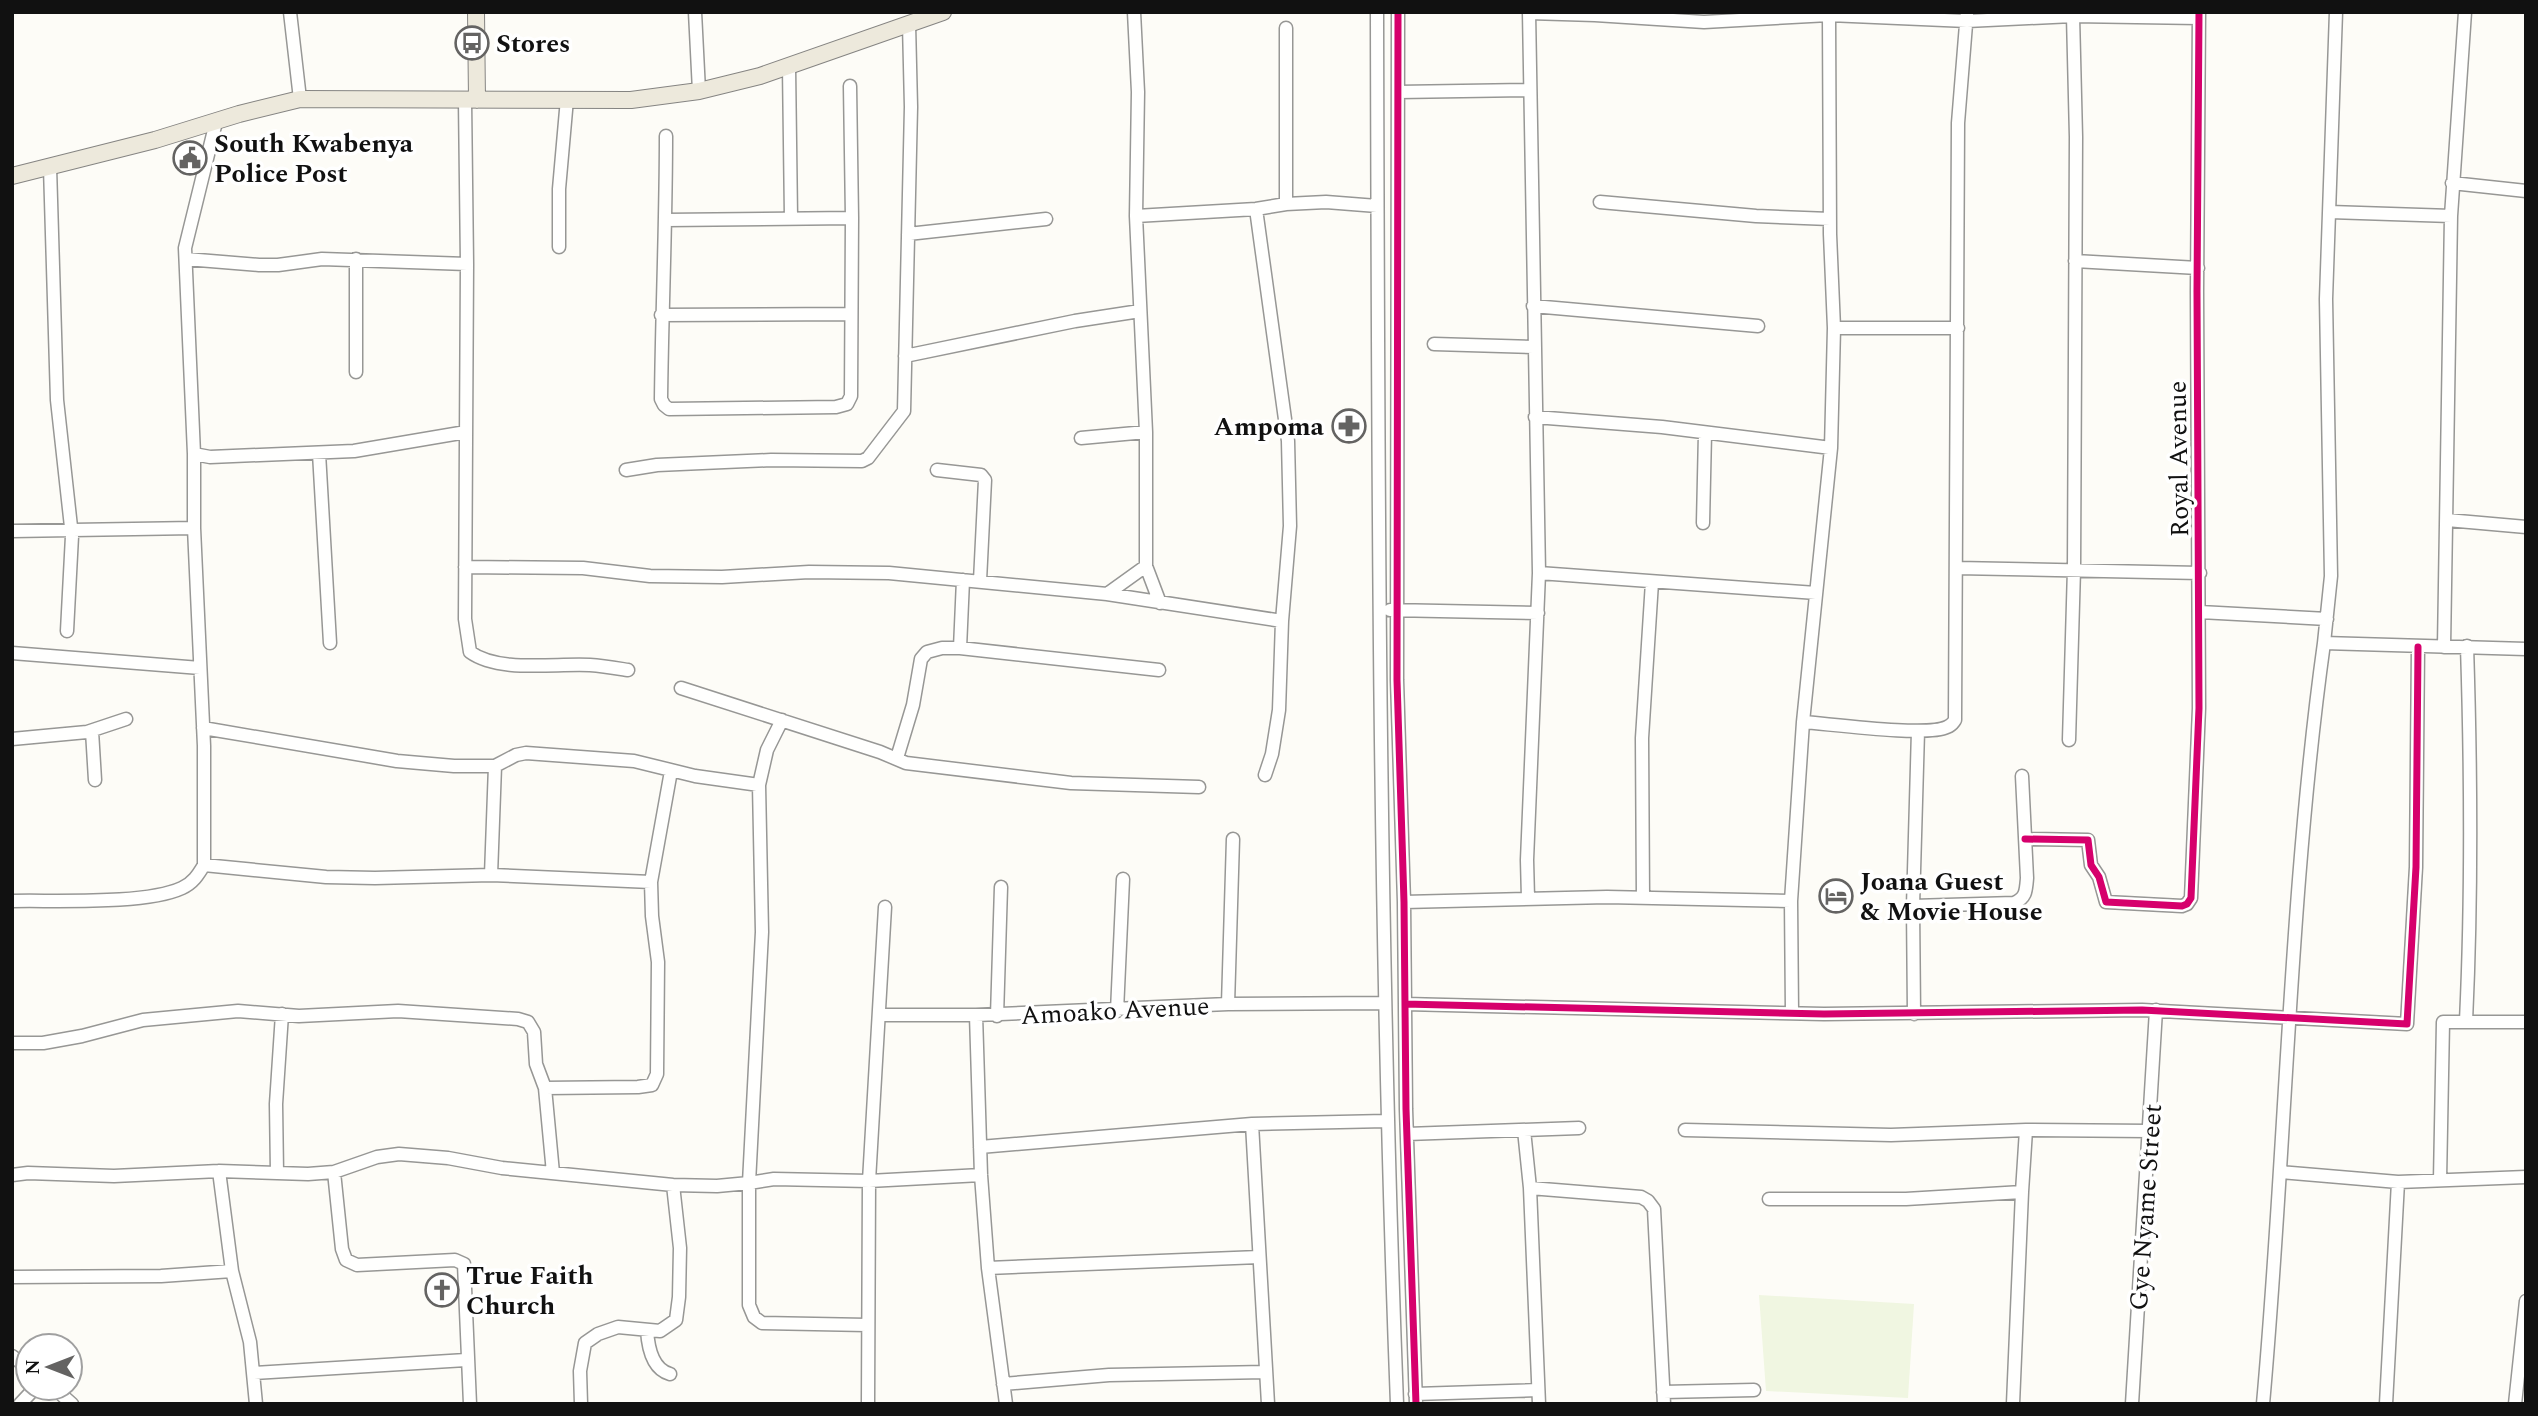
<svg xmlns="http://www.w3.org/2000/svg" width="2538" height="1416" font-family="Spectral,serif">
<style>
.pitch{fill:#f0f6e1}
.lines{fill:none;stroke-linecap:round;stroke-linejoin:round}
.minor-casing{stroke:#979795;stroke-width:15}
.major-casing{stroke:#858482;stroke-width:18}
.minor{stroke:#fffffe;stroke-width:12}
.major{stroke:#ede9dc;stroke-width:16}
.cycleway-casing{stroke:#fff;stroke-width:11}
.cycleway{stroke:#d6006c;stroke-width:7}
.labels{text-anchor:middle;stroke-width:7;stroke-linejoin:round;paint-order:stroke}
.poi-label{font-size:26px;font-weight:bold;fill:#111;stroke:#fff;text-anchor:start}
.street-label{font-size:26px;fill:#111;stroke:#fff}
</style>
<rect width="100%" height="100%" fill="#fdfcf7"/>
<path class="pitch" d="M1759,1295l155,9 -6,94 -142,-7z"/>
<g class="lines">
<defs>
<path id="minor" d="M290,12l10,87
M695,12l4,79
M1377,12c1,464 2,928 20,1392
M1398,12l-1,668 7,222 2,207 10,295
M1529,13l66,2 109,7 125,-7 138,6 106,-5 126,2
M1286,28v176
M789,67l2,151
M1398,92l132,-2
M465,100l2,164 -2,355 5,33c29,21 85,11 120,13 13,1 25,3 38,5
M666,136c0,87 -4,175 -5,263l3,6 5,4 167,-2 11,-3 4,-8 1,-178 -2,-132
M50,167l7,233 15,136 -5,95
M2452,183l74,8
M1600,202l156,14 74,3
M1256,209l32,232 2,85 -8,95 -3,89 -7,44 -7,21
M2330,212l121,4
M1136,216l120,-7 30,-5 40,-2 51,4
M666,220l186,-2
M908,234l138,-15
M559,247v-58l8,-90
M186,259l73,6h19l44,-6 145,5
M356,259v113
M2075,261l123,7
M1533,306l225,20
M661,315l189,-1
M1834,328h124
M1434,344l99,3
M905,356l170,-35 65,-10
M1535,417l127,10 169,21
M1081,438l65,-6
M319,453l11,190
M194,454l16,3 144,-6 112,-19
M626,470l31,-5 114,-5 91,1 6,-3 36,-47 7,-304 -2,-83
M937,470l44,5 4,5 -5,101
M2447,520l79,7
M1703,523l2,-90
M12,531l182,-3
M1146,566l14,37
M465,567l118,1 67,8 72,1 87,-5 80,1 218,21 175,27
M1957,568l243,5
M1539,573l277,20
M1107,594l39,-28v-134l-10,-216 2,-124 -4,-80
M1390,610l148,3
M2200,612l127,7
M2324,643l7,-67 -5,-277 10,-287
M2444,647l7,-431 14,-204
M960,648l3,-68
M12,653l188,15
M681,688l199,64 26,11 165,20 128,4
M782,720l-15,30 -8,35 3,147 -13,251 25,-4 95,2 112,-6
M1803,722c28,2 124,15 144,5 5,-2 5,-3 8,-7l3,-597 9,-111
M203,728l194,33 57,5h41l21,-11 10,-2 108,8 61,15 64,9
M92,731l3,49
M12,739l75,-7 39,-13
M2069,740l5,-171 2,-432 -3,-121
M897,758l16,-53 8,-46 6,-7 15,-4h18l199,22
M2025,839l63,1 3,25 8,12 7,25 76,4 5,-2 4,-6 8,-190 -2,-416 2,-280
M204,865l122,12 49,1 116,-3 160,7
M491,875l4,-109
M1528,898l-1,-38 12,-287 -10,-561
M1643,898l-1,-160 10,-156
M12,901c43,-1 133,4 170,-13 11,-5 16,-13 22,-23v-119l-10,-218v-74l-9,-206 31,-126
M1404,902l203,-5 184,4
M1913,906l101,-3c12,-5 12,-12 13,-25l-5,-102
M1228,1004l5,-165
M1405,1004l419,10 318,-4 265,14 9,-157 2,-220
M1117,1011l6,-132
M1792,1013l-1,-112 12,-179 28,-274 3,-120 -4,-94 -1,-219
M1914,1014l-1,-108 5,-175
M880,1015h96
M997,1016l4,-129
M2466,1021c6,-125 5,-250 1,-375
M12,1043h31l39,-7 61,-16 95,-9 61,5 99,-5 120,8 10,3 6,10 2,32 9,24 8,85
M545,1088l93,-1 14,-2 5,-11 1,-112 -6,-46 -1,-34 20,-111
M1252,1124l16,280
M1524,1130l6,58 9,216
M1685,1130l206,5 135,-5 124,1
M1407,1134l172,-6
M980,1147l272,-23 134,-3
M219,1171l13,100 18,71 6,62
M334,1172l8,77 4,11 11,5 98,-5 9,4 6,140
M2281,1172l117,10
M277,1173l-1,-69 6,-90
M12,1175l16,-2 86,3 105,-5 89,3 26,-2 43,-15 22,-3 49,4 54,10 171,17 44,1 32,-3v122l5,12 8,6 105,2
M2440,1180l3,-158h83
M1530,1188l111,9 7,4 6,8 10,195
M1769,1199h137l116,-7
M988,1268l271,-11
M12,1277l149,-1 71,-5
M647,1330c1,17 5,39 23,44
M12,1356l16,12
M254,1373l212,-13
M1003,1384l106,-9 156,-3
M54,1388l18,16
M1663,1392l91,-2
M1415,1394l123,-4
M20,1404l15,-16
M581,1404l-1,-33 5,-28 13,-9 20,-7 42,4 16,-11 3,-23 1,-49 -7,-63
M868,1404l1,-223 16,-274
M1006,1404l-18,-136 -7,-93 -5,-160 252,-11 157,-1
M2013,1404l9,-212 4,-62
M2132,1404l24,-394
M2263,1404c23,-254 26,-509 61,-761l202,6
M2386,1404l12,-222 128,-5
M2515,1404l11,-103"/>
<path id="major" d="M476,12l1,88
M12,176l143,-36 84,-26 61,-15 331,1 68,-9 61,-15 183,-64"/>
</defs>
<use href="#minor" class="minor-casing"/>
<use href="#major" class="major-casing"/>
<use href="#minor" class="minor"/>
<use href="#major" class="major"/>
<defs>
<path id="cycleway" d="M1398,12l-1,668 7,222 2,207 10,295
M2025,839l63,1 3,25 8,12 7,25 76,4 5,-2 4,-6 8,-190 -2,-416 2,-280
M1405,1004l419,10 318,-4 265,14 9,-157 2,-220"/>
</defs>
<use href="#cycleway" class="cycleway-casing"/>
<use href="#cycleway" class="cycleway"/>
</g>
<defs>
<symbol id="bus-ring" viewBox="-11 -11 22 22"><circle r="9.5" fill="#fff" stroke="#646362" stroke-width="1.5"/><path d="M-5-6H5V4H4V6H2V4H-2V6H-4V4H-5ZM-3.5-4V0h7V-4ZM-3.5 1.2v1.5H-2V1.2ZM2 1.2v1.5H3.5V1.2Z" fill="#646362"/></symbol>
<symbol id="civic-ring" viewBox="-11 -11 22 22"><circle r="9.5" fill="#fff" stroke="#646362" stroke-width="1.5"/><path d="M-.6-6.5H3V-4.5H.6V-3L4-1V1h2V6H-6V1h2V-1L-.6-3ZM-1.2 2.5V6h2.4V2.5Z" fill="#646362"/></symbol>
<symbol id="pharmacy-ring" viewBox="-11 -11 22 22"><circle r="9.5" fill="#fff" stroke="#646362" stroke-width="1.5"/><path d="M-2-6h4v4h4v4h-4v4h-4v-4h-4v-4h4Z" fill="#646362"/></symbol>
<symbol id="hotel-ring" viewBox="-11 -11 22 22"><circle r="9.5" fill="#fff" stroke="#646362" stroke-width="1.5"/><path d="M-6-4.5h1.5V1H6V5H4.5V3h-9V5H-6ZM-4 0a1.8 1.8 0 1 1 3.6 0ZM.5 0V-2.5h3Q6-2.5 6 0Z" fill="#646362"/></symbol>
<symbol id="church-ring" viewBox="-11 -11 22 22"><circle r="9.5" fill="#fff" stroke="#646362" stroke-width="1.5"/><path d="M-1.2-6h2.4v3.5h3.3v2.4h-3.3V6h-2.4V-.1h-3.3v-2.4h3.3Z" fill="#646362"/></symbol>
</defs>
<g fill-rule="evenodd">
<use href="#bus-ring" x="453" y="24" width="38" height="38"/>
<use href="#civic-ring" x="171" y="139" width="38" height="38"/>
<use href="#pharmacy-ring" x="1330" y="407" width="38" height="38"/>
<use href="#hotel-ring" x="1817" y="877" width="38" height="38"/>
<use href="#church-ring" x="423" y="1271" width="38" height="38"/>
</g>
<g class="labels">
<g class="poi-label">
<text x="496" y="52">Stores</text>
<text x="214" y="152">South Kwabenya<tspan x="214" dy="30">Police Post</tspan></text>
<text x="1324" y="435" text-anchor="end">Ampoma</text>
<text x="1860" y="890">Joana Guest<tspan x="1860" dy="30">&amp; Movie House</tspan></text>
<text x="466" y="1284">True Faith<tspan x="466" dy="30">Church</tspan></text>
</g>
<g class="street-label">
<text transform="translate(2178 459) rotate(-91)" y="9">Royal Avenue</text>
<text transform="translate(1115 1010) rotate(-3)" y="9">Amoako Avenue</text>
<text transform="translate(2145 1207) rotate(-86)" y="9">Gye Nyame Street</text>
</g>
</g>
<rect width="2538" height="1416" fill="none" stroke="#111111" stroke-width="28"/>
<g transform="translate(49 1367) rotate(270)"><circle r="33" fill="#ffffff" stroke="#a0a0a0" stroke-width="2"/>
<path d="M0-5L12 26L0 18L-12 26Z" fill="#646362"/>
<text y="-10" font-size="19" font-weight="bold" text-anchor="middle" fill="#111111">N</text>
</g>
</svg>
